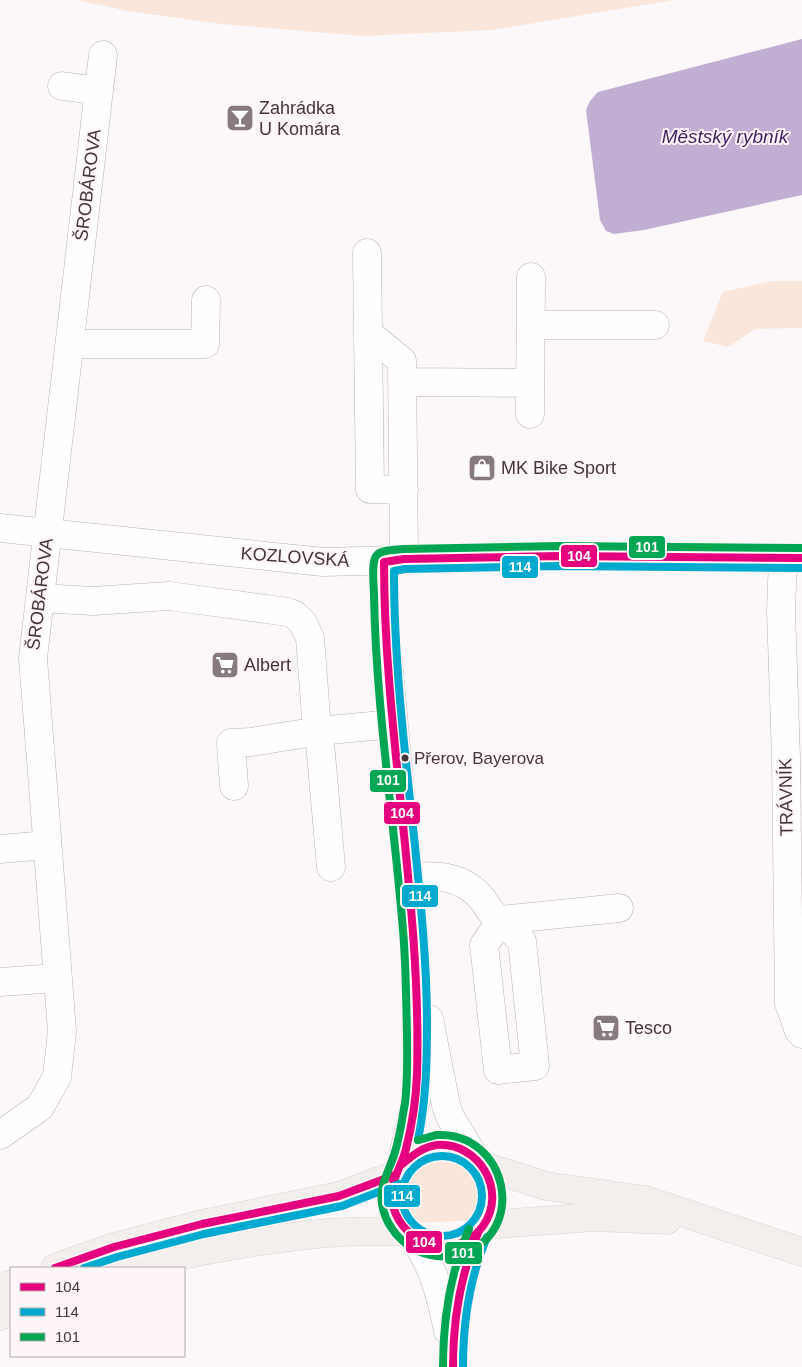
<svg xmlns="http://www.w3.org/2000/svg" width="802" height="1367" font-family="Arial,sans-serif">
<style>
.green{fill:#fae6da}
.water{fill:#c1aed3}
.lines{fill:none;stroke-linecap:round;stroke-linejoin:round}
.minor-casing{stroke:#bab1b4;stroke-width:29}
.major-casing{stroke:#d9d4d5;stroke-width:29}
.minor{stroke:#fffefe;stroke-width:28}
.major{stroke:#f4eeed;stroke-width:28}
.bus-1-casing{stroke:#fef6f8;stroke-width:11}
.bus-2-casing{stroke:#fef6f8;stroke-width:11}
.bus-3-casing{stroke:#fef6f8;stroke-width:11}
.bus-1{stroke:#e5007d;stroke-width:8}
.bus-2{stroke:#00a9ce;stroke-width:8}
.bus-3{stroke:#00a651;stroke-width:8}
.bus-dot{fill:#46363a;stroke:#fef6f8;stroke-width:2}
.labels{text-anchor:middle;stroke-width:4;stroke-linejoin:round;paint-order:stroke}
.bus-label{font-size:17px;fill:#46363a;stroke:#fef6f8;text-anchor:start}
.poi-label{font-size:18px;fill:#46363a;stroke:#fef6f8;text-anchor:start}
.street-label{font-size:18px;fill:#46363a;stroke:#fef6f8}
.water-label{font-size:19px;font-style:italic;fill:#411f5e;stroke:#fef6f8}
.line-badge{stroke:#fef6f8;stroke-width:2}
.badge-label{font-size:14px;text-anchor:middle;font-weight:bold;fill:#fff}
</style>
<rect width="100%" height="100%" fill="#fcf8f9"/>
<path class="green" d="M77,0h597l-183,30 -128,6 -141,-12 -94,-13z
M772,281h30v47l-47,1 -27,18 -25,-6 20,-49z
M444,1161c31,6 45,30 31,59l-54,3c-31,-26 -13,-58 23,-62z"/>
<path class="water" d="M802,39v156l-158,35 -30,4 -8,-3 -6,-11 -14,-110 4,-9 8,-9z"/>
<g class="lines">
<defs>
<path id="minor" d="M62,86l37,5
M367,253l3,236 34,1
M531,325h124
M368,333l34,28 2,198
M70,344h135l1,-44
M402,382l128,1
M530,414l1,-137
M0,528l323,34 236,-6 243,2
M783,558l-2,53 5,146 3,246 10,28 3,3
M384,562l1,66 30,326 2,124 -1,22 -15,65
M41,598l52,3 76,-5 119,16 7,3 8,8 7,15 6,78
M319,731l12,136
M234,786l-3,-43 20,-1 68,-11 74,-7
M0,849l47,-4
M408,877c29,-2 55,-2 75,23 5,7 9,16 18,20l118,-12
M501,920l21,21 13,125 -37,4 -14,-125z
M0,982l57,-4
M429,1019l17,86 4,12 24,39
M0,1135l40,-28 17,-30 5,-46 -29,-373 70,-603
M414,1238c20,30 27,58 34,93
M453,1367c-1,-44 6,-94 25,-134"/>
<path id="major" d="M391 1196a51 51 0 1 1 102 0a51 51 0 1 1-102 0Z
M484,1166l62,20 99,14 157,52
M485,1225l109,-8 73,3
M55,1268l59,-21 88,-23 137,-28 56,-21
M124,1268c67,-16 135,-29 204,-35 25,-2 51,-2 77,-2
M0,1288l11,-4
M0,1316l11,-5"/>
</defs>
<use href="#minor" class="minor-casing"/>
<use href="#major" class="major-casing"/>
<use href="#minor" class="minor"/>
<use href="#major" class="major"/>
<defs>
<path id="bus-1" d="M401,1165c11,-9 21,-18 36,-20 42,-3 71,46 46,81 -26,36 -79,21 -90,-20 -6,-20 8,-38 13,-57 6,-24 10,-49 11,-74 5,-172 -33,-341 -33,-513l20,-3 155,-3 243,2
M55,1268l59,-21 88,-23 137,-28 56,-21
M453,1367c0,-47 7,-91 25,-134"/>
<path id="bus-2" d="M418,1140c8,-40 9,-76 9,-116 0,-60 -6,-119 -12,-178 -10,-92 -21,-183 -21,-275l11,-2 154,-3 243,2
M402 1196a40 40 0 1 1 80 0a40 40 0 1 1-80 0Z
M84,1268l33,-11 87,-23 138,-28 57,-22
M463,1367c0,-45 6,-88 24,-130"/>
<path id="bus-3" d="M418,1140c6,-1 13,-4 19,-5 70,-3 91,95 27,118 -37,13 -76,-12 -82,-49 -3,-19 8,-35 13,-52 5,-16 7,-33 10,-49 3,-23 2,-46 2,-69 -1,-35 -1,-69 -4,-104 -9,-111 -27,-222 -29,-335 0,-8 -3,-32 2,-39 5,-7 20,-6 28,-7l155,-3 243,2
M443,1367c0,-48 7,-94 26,-138"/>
</defs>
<use href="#bus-1" class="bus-1-casing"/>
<use href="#bus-2" class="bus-2-casing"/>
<use href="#bus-3" class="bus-3-casing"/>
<use href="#bus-1" class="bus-1"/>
<use href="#bus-2" class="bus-2"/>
<use href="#bus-3" class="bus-3"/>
</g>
<defs>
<symbol id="bar-square" viewBox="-11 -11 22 22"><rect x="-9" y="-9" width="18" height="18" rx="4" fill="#867a7d" stroke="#fef6f8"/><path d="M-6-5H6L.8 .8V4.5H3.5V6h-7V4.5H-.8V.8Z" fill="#fff"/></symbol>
<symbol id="shop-square" viewBox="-11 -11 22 22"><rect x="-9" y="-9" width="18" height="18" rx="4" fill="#867a7d" stroke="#fef6f8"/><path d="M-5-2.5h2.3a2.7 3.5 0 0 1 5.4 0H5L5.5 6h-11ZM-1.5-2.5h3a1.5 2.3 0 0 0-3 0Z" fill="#fff"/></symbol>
<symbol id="supermarket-square" viewBox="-11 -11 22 22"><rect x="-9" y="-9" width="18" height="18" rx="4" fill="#867a7d" stroke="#fef6f8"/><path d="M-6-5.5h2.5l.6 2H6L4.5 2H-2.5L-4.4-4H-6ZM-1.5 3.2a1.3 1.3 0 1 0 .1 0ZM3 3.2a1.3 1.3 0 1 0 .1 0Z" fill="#fff"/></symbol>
</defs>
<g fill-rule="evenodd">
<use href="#bar-square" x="224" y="102" width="32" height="32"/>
<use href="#shop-square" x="466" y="452" width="32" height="32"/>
<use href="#supermarket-square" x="209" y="649" width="32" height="32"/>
<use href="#supermarket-square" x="590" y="1012" width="32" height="32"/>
</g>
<circle class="bus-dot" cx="405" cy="758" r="4.5"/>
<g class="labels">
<g class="bus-label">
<text x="414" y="764">Přerov, Bayerova</text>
</g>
<g class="poi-label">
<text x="259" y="114">Zahrádka<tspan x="259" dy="21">U Komára</tspan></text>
<text x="501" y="474">MK Bike Sport</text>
<text x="244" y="671">Albert</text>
<text x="625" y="1034">Tesco</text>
</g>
<g class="street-label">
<text transform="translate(88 185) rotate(-83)" y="6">ŠROBÁROVA</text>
<text transform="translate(295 557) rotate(4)" y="6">KOZLOVSKÁ</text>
<text transform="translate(40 594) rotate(-83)" y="6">ŠROBÁROVA</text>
<text transform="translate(786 797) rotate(-91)" y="6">TRÁVNÍK</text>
</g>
<g class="water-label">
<text x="725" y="143">Městský rybník</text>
</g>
</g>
<g class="line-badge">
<rect x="628" y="535" width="38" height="24" rx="5" fill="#00a651"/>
<rect x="560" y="544" width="38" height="24" rx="5" fill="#e5007d"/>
<rect x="501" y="555" width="38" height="24" rx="5" fill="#00a9ce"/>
<rect x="369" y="769" width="38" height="24" rx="5" fill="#00a651"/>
<rect x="383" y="801" width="38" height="24" rx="5" fill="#e5007d"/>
<rect x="401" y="884" width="38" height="24" rx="5" fill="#00a9ce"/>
<rect x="383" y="1184" width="38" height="24" rx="5" fill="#00a9ce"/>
<rect x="405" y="1230" width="38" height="24" rx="5" fill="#e5007d"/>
<rect x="444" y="1241" width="39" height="24" rx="5" fill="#00a651"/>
</g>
<g class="badge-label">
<text x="647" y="552">101</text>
<text x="579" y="561">104</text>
<text x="520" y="572">114</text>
<text x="388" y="785">101</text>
<text x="402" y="818">104</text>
<text x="420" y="901">114</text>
<text x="402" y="1201">114</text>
<text x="424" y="1247">104</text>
<text x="463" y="1258">101</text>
</g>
<rect x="10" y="1267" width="175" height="90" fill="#fef6f8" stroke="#b4a9ac"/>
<rect x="20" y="1283" width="25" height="8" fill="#e5007d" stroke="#b4a9ac"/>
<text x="55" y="1292" font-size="15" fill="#46363a">104</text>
<rect x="20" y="1308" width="25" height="8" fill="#00a9ce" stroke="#b4a9ac"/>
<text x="55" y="1317" font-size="15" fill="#46363a">114</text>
<rect x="20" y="1333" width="25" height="8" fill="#00a651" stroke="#b4a9ac"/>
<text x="55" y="1342" font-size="15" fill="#46363a">101</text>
</svg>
